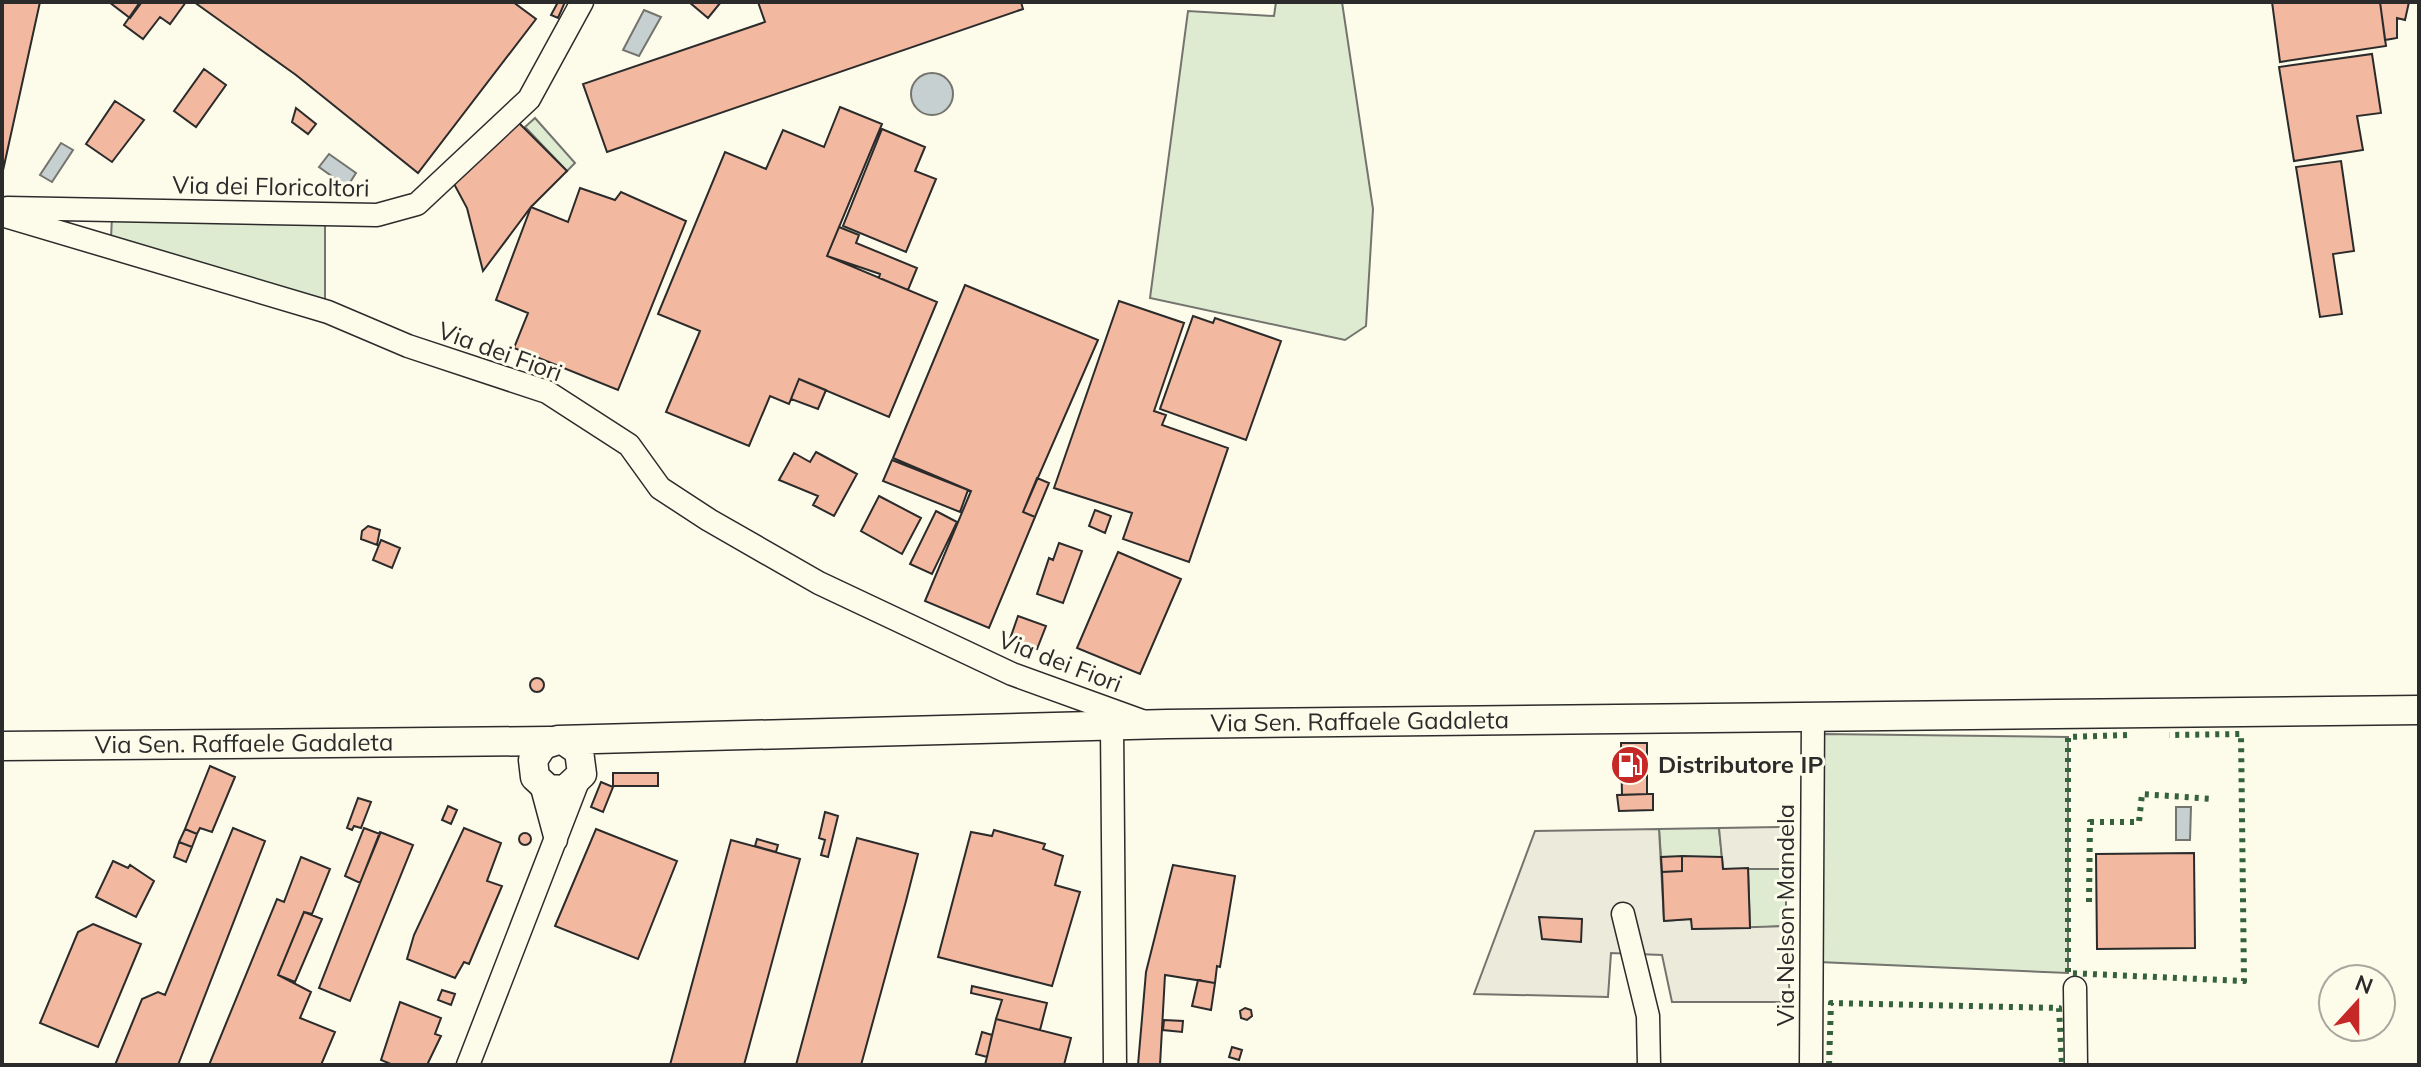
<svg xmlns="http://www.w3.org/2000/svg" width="2421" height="1067" font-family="Mulish,sans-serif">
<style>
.green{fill:#deebd1;stroke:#74746e;stroke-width:2}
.parking{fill:#eceadb;stroke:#74746e;stroke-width:2}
.water{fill:#c7d0d0;stroke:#74746e;stroke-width:2}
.building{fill:#f2b8a0;stroke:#2b2b2b;stroke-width:2}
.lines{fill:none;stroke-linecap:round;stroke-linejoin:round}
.minor-casing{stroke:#2b2b2b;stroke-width:25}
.major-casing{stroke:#2b2b2b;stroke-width:31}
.minor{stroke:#fdfbea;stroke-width:22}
.major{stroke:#fdfbea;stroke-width:28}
.hedge{stroke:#34623c;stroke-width:6;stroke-dasharray:4 6;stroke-linecap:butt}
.labels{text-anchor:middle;stroke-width:6;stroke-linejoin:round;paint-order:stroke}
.street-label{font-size:24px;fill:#2b2b2b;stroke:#fdfbea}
.poi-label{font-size:24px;font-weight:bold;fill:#2b2b2b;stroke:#fdfbea;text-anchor:start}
</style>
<rect width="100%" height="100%" fill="#fdfbea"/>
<path class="green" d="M1276,2h66l31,207 -7,117 -21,14 -195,-42 38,-287 86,5z
M535,118l40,45 -8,8 -42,-44z
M112,216l213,5v79l-214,-61z
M1823,734l245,3v236l-249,-11z
M1719,828l3,29h-61l-2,-28z
M1748,868l38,1v57l-36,2z"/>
<path class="parking" d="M1785,827l1,42h-63l-4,-41z
M1659,829l5,92 27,-2 2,10 93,-3 4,76h-118l-10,-47 -51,-2 -3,44 -134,-3 61,-163z"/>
<path class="water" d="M644,10l17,7 -22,39 -16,-6z
M911 94a21 21 0 1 1 42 0a21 21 0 1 1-42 0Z
M61,143l12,7 -21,32 -12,-7z
M329,154l27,19 -9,14 -28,-20z
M2176,807h15l-1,33h-14z"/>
<path class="building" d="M2,2h38l-38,173z
M109,2h31l1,1 -11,15z
M186,2l-16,22 -10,-7 -17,22 -19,-14 16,-23z
M194,2h319l23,17 -118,154 -122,-98z
M558,2h7l-7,16 -7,-3z
M689,2h32l-13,16z
M758,2h263l2,7 -416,143 -24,-68 182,-62z
M2272,2h108l6,44 -106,16z
M2380,2h29l-4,18 -8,-2v20l-12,2z
M2372,54l9,59 -24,3 6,34 -69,11 -15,-94z
M204,69l22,16 -30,42 -22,-16z
M115,101l29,19 -32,42 -26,-18z
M840,107l42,17 -55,132 110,46 -48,115 -90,-38 -10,25 -19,-8 -21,50 -83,-34 34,-81 -42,-17 67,-162 41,17 17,-39 41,17z
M296,108l20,16 -8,10 -16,-12z
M519,123l48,48 -36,36 -48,64 -16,-63 -14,-26z
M882,129l43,18 -10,24 21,8 -30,73 -63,-26z
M2341,161l13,90 -21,3 9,60 -22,3 -24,-150z
M580,188l35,12 6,-8 65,29 -68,169 -104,-42 14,-35 -32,-13 35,-93 37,15z
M839,227l20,8 -3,8 61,25 -9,22 -29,-12 1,-4 -53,-18z
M965,285l133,55 -75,172 12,5 -46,111 -64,-27 46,-110 -78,-33z
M1119,301l65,22 -30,88 12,4 -4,10 66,23 -39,114 -66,-23 9,-26 -78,-25z
M1193,316l20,7 2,-5 66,23 -35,99 -86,-31z
M799,379l27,11 -8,19 -27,-10z
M816,452l41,22 -23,42 -21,-11 5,-9 -39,-16 15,-27 16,9z
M892,460l76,30 -8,22 -77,-31z
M1037,478l12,5 -14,34 -12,-5z
M879,496l42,22 -19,36 -41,-23z
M1095,510l16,6 -6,17 -16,-7z
M936,511l21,11 -25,52 -22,-10z
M368,526l12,4 -3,15 -16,-6 1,-8z
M381,540l19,8 -8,20 -19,-8z
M1059,543l23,8 -19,52 -26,-9 12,-36 4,2z
M1118,552l63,27 -41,95 -63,-26z
M1018,616l28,10 -9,23 -27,-10z
M530 685a7 7 0 1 1 14 0a7 7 0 1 1-14 0Z
M1621,743h26v51l-25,1z
M210,766l25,11 -23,55 -12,-4 -3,6 -12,-5z
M613,773h45v13h-45z
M601,782l12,5 -10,25 -12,-5z
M1647,794h6v16l-34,1 -2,-16z
M358,798l13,4 -10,26 -7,-2 -2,4 -5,-2z
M448,806l9,4 -6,14 -9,-4z
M825,812l13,4 -10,41 -7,-2 4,-15 -6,-2z
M233,828l32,13 -87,224h-63l27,-66 16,-7 7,3z
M364,828l16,6 -20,49 -15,-7z
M464,828l37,15 -14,38 15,5 -33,78 -5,-2 -9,16 -48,-19 7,-24z
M185,829l12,5 -5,13 -13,-5z
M596,829l81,32 -39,98 -83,-33z
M994,830l51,14 -2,5 20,7 -8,29 25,7 -28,94 -114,-29 33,-125 21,4z
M380,832l33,13 -63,156 -31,-13z
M519 839a6 6 0 1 1 12 0a6 6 0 1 1-12 0Z
M857,838l61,16 -12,47 -45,164h-65z
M757,839l21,6 -2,7 -21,-6z
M731,840l69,19 -56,206h-74z
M179,842l13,5 -6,15 -12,-5z
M2194,853l1,95 -98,1 -1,-95z
M1682,856l40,1 1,12 25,-1 2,60 -58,1 -1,-10 -27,2 -2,-49 20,-1z
M1682,856v15l-20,1 -1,-15z
M301,857l29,12 -18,45 -8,-2 -26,63 33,17 -11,26 35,14 -14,33h-112l68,-166 7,3z
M113,861l15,7 2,-3 24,16 -18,36 -40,-20z
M1173,865l62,11 -15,91 -3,-1 -2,17 -50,-8 -5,90h-22l8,-93z
M304,912l18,7 -27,63 -17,-7z
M1539,917l43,2 -1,23 -39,-3z
M93,924l48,20 -43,103 -58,-24 38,-91z
M1198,980l17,3 -4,27 -19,-4z
M972,986l75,17 -7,27 -44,-11 6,-19 -31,-7z
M442,990l13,4 -4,11 -13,-5z
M400,1002l41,16 -6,16 6,2 -14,29h-34l-12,-5z
M1245,1008l6,2 1,6 -5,4 -6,-2 -1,-7z
M996,1019l75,19 -7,27h-79z
M1164,1020l19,1 -1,11 -19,-2z
M982,1032l10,3 -5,22 -11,-3z
M1232,1047l10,3 -3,10 -10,-3z"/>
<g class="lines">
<defs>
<path id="minor" d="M7,208l370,7 40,-11 112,-105 53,-97
M2,215l326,97 80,34 139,46 82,53 31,43 49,32 110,63 193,91 130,47
M1112,726l3,339
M541,784l15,56
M1623,914l25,102 1,49
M2075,988l1,77
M468,1065l110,-284
M1811,1065l2,-348"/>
<g id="major">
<path id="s1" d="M566,742l13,9 3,23 -17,16 -17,-1 -13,-12 -2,-17 10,-15 15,-5 609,-16 1252,-14"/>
<path id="s2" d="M2,746l548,-5"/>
</g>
</defs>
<use href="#minor" class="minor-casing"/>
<use href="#major" class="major-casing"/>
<use href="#minor" class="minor"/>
<use href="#major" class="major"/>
<path class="hedge" d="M2127,735l-59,2v236l176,8 -3,-247 -72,1
M2089,902l1,-80h49l3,-28 71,5
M1829,1065l2,-62 228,5 3,57"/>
</g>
<defs>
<symbol id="fuel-disc" viewBox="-11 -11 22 22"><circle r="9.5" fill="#c62828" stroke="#fdfbea"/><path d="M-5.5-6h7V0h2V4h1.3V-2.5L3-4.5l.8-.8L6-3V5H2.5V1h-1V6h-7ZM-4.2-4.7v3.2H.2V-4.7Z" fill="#fff"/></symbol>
</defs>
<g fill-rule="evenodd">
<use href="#fuel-disc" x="1608" y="743" width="44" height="44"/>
</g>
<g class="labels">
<g class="street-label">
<text transform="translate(271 187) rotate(1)" y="8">Via dei Floricoltori</text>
<text transform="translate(500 352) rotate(20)" y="8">Via dei Fiori</text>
<text transform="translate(1060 662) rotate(21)" y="8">Via dei Fiori</text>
<text dy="8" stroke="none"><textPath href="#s1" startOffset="950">Via Sen. Raffaele Gadaleta</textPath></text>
<text dy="8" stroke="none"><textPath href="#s2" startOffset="242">Via Sen. Raffaele Gadaleta</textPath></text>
<text transform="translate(1786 915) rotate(-90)" y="8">Via Nelson Mandela</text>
</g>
<g class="poi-label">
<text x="1658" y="773">Distributore IP</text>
</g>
</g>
<rect width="2421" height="1067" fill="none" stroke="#2b2b2b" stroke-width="8"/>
<g transform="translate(2357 1003) rotate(21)"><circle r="38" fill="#fdfbea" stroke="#a9a89e" stroke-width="2"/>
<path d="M0-6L14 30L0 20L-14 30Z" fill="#c62828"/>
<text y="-12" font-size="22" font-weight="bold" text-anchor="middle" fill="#2b2b2b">N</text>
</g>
</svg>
